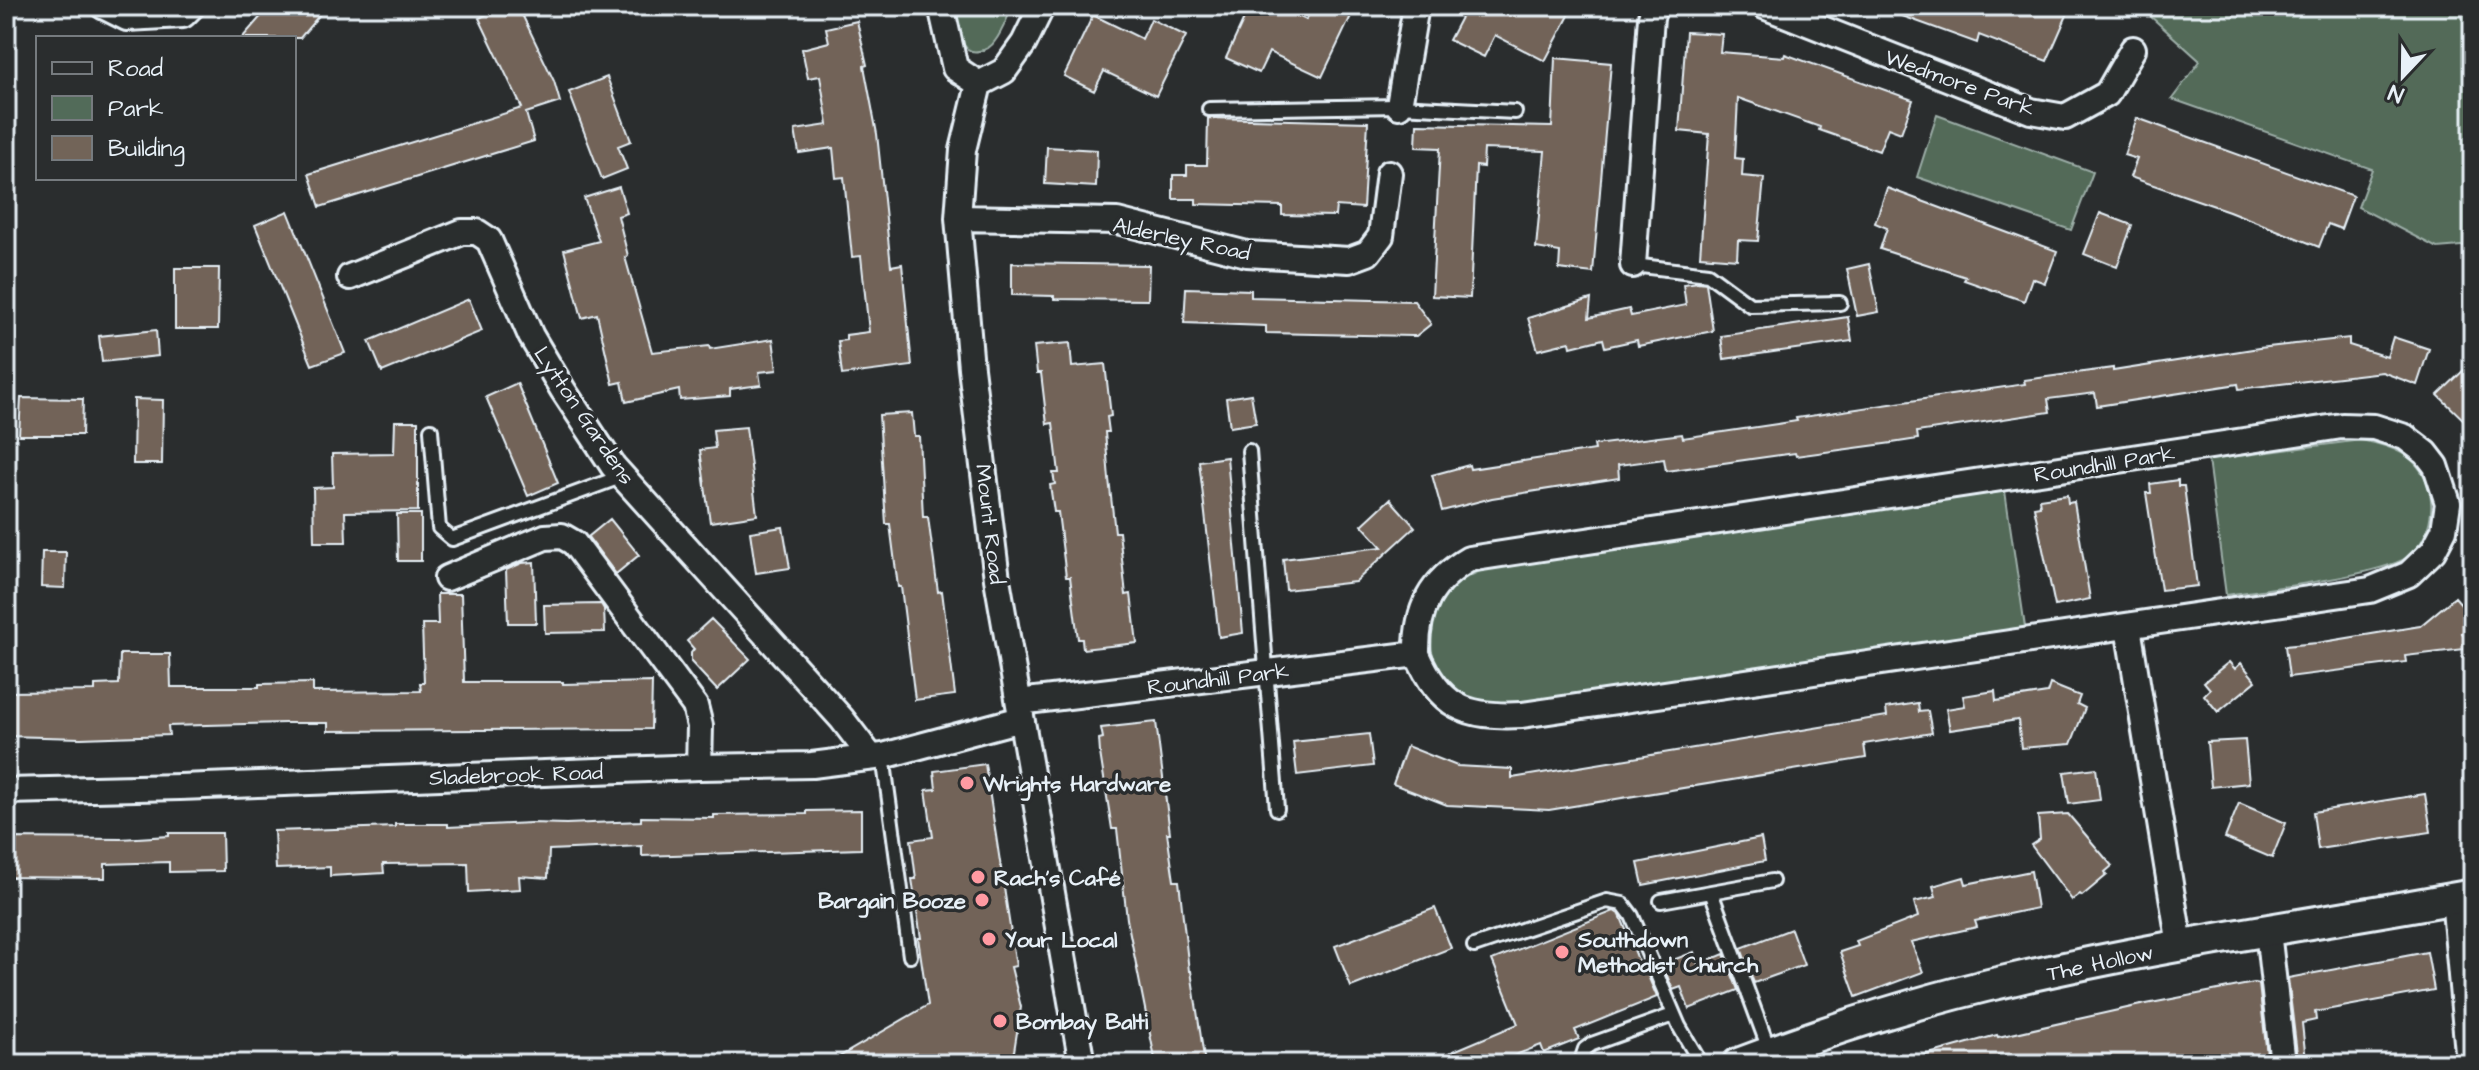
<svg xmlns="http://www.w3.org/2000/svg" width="2479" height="1070" font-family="'Architects Daughter',sans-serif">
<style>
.green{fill:#526b59;stroke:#9daea8;stroke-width:2}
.building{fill:#726458;stroke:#e8f1f8;stroke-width:2}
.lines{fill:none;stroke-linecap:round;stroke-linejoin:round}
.service-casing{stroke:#e8f1f8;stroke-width:18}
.minor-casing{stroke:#e8f1f8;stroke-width:30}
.tertiary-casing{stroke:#e8f1f8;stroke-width:36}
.service{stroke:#2a2d2e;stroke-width:12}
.minor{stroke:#2a2d2e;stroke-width:24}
.tertiary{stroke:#2a2d2e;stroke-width:30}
.poi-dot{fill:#ff9aa2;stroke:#2a2d2e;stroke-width:3}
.labels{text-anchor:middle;stroke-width:7;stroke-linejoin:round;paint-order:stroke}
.street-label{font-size:22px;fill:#e8f1f8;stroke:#2a2d2e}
.poi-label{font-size:22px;font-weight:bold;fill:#e8f1f8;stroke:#2a2d2e;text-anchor:start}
</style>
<rect width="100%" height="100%" fill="#2a2d2e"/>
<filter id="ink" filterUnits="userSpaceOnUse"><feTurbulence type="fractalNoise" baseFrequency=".0125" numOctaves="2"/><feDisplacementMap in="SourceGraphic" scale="16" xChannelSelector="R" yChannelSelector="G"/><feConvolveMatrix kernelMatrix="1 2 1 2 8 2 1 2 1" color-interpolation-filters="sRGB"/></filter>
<g filter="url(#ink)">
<path class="green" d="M955,6h58c-6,11 -10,25 -18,35 -3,5 -9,9 -16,10 -22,5 -22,-31 -24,-45z
M2139,6h334v239l-36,3 -79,-41 14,-38 -200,-70 28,-38z
M1937,115l156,57 -22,58 -154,-53z
M2361,440c31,6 56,14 67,45 8,23 1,52 -16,69 -23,21 -149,35 -186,41l-18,-135z
M2005,491l20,136 -525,81c-16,-4 -34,-9 -47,-20 -32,-25 -28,-83 4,-106 9,-5 20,-9 29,-14z"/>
<path class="building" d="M270,6h57l-27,32h-58z
M504,6h14l36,75 6,21 -34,11 8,28 -214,66 -11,-33 213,-66 -43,-90z
M1250,6h27l29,14 7,-14h17l21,10 -29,61 -53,-25 -10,21 -33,-15z
M1467,6h107l-29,55 -50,-26 -11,22 -35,-17z
M1883,6h188l-24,55 -68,-26 -2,8 -94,-34z
M1093,15l49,24 9,-20 35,17 -30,60 -52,-25 -10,20 -30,-15z
M857,21l10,44 -3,1 13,68 14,132 11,-2 10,102 -70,9 -4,-34 8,-1v-5l23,-3 -8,-76 -9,1 -8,-80 -8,1 -3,-30 -34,5 -4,-23 33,-5 -8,-49 -12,2 -6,-29 27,-7 -3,-14z
M1686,32l36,2 -2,18 64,5 1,-3 128,46 -12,33 -13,-5 -9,23 -60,-21 1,-3 -82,-29 -3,60 8,1 -1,17 22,2 -6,63 -20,-1 -1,19 -37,-3 9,-122 -30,-3z
M1555,58l56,5 -18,210 -34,-4 1,-17 -24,-4 9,-97 -61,-2 -1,18 -7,-1 -6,132 -38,-2 8,-148 -24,-1 1,-23 135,3z
M607,77l24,64 -13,5 9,23 -25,10 -33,-87z
M1208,118l160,4 -5,86 -27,-2 -1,10 -53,-1v-9l-86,-2v-5h-23v-24h14v-10h20z
M2137,118l216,78 -12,33 -13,-5 -9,23 -90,-36 -99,-34 7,-18 -13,-4z
M1047,147l50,3 -1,37 -51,-3z
M619,187l8,26 -9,3 10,40 -3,1 27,95 57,-6 1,3 63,-10 4,31 -18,2 2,13 -31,4v7l-50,4 -1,-10 -53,12 -4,-20 -9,2 -16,-70 -15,4 -18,-68 35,-9 -15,-43z
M1887,188l170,63 -12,32 -13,-5 -8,23 -60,-21 2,-3 -86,-28 7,-21 -12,-5z
M288,211l57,142 -33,12 -57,-140z
M2100,213l32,12 -15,42 -33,-13z
M1012,263l137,2 -1,35 -94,-1v-3l-42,-1z
M1869,264l10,48 -22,4 -10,-47z
M175,268h44l-1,61h-43z
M1699,282l7,1 7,48 -75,15 -1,-6 -32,7 -2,-8 -32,8 -1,-5 -32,8 -10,-32 63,-19 -2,19 40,-9 2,7 55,-11 -3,-21z
M1186,288l65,2v7l163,4 17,23 -15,12h-4l-146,-3v-7l-82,-3z
M469,299l13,32 -100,41 -13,-31z
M1848,317l4,24 -128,18 -3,-23z
M156,330l2,26 -56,6 -3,-26z
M2393,337l36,12 -12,36 -35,-13 -143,17 -1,-5 -141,22 -2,-13 -47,6 2,13 -133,20 1,7 -26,4 -96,13 -1,-3 -129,18 -2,-12 -46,6 1,13 -127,20 -50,13 -10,-36 37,-10 1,4 125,-19 -1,-5 88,-11 1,4 114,-17 -1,-3 229,-34 -1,-4 89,-12v3l146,-23 90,-10v7l38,12z
M1070,343l2,24 33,-3 6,52 -4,1 2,15h-4l4,47 6,53h4l7,63 5,-1 6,49 -54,6 -1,-10h-4l-8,-62h-4l-8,-65h-4l-4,-27 5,-1 -2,-11h6l-6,-50 -6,1 -6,-51h-4l-3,-27z
M2473,361v68l-35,-34z
M517,383l41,100 -30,13 -42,-99z
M1251,394l5,29 -26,4 -4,-29z
M21,398l62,1 -1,36h-63z
M134,399l29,1 -1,64h-29z
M912,413l2,23h5l4,81h5l10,75 4,-1 13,104 -40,5 -14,-113h-3l-8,-63h-4l-7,-109z
M395,421h23v90l-73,1 1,30h-32l-1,-54 20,-1 -1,-33 62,-1z
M746,427l11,88 -47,7 -10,-72 15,-2 -2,-18z
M1227,457l16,176 -24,4 -20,-176z
M2178,480v6h6l13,100 -36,4 -15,-97h5l-1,-9z
M2067,495l1,8 6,-1 16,97 -35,7 -21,-99 6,-1 -1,-7z
M1390,499l25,28 -60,55 -69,8 -3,-31 99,-12 -20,-22z
M397,514h24v47h-23z
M610,519l29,36 -23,19 -28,-37z
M783,527l7,41 -34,5 -6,-41z
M42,552h24l-1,36 -24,-1z
M534,562l2,61h-28l-2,-53 16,-7z
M437,594h24l3,88h99v2l89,-2 -1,47 -323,2v-8h-43l-117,3 1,9 -88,3 -75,-2v-44l89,-1v-6l24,-1 1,-30h50l1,33h88v-3l54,-1v9l108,-1 -1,-8h4l-2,-59h16z
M2473,595v29l-11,9 11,15 -68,8 1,6 -117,15 -4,-31 32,-3 103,-17 35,-29 6,7z
M601,604l3,5 1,23 -60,1 -1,-28z
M711,619l39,40 -33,31 -26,-28v-9l3,-4 -7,-8z
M2229,662l6,7 6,-6 15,18 -38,31 -14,-17 6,-6 -6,-7z
M2050,684l30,12 -3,8 8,4 -14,36 -50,4 -3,-28 -68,10 -4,-21 19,-3 -2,-10 32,-5 1,10 51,-8z
M1918,703l1,9 9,-1 4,22 -68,11 2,14 -317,52 -102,-5 -54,-21 14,-38 50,20 55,3v9l375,-62 -1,-8z
M1156,722l14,111h-3l7,48h5l10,90h2l14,93h-49l-29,-145 -10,-90h-5l-12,-76 -1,-14 4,-1 -2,-10z
M1369,734l4,32 -76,9 -4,-33z
M2245,740l4,43 -38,4 -4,-45z
M985,764l31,202 -5,1 10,40 -9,57h-185l101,-59 -10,-67h3l-9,-59h4l-5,-39 22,-3 -7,-47 10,-1 -2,-18z
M2096,768l4,32 -31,4 -5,-32z
M2425,794l6,38 -113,17 -5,-37z
M2239,803l47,20 -14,35 -47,-20z
M861,810v39l-219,7v-10l-93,4 -1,28 -29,-2 1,13 -51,3 -1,-29 -85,1 1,9 -54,3v-9l-54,2 -2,-38 121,-4v-3h53v3l83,-4 35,1 75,-3v-4l73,1v-3l93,-1v-3z
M2068,814l44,52 -7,6 2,3 -25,21 -2,-2 -8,6 -41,-55 9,-6 -2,-23z
M169,833h53l1,38 -54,1v-10l-64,2v14l-99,-1v-39l115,1 48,-3z
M1761,838l4,23 -122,24 -5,-22z
M2031,871l6,37 -62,13 2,6 -66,15 12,30 -67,25 -16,-45 18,-6 -2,-5 62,-24 -4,-15 22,-5 -3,-11 31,-9 2,7z
M1435,908l16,40 -100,39 -16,-41z
M1614,911l6,4 23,57 3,-1 11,26 -82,33 4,9 -35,14 -3,-8 -48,19h-70l95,-40 -26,-64z
M1791,929l13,36 -50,18 -13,-35z
M1694,952l4,13 26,-11 14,36 -49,19 -8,-22 -8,3 -11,-26z
M2427,952l7,38 -119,22 1,8 -14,3 4,38 -8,1 -10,-84z
M2254,983l5,1 9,80h-349l-1,-7 79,-22 1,2 138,-31z"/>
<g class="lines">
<defs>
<path id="service" d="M1209,109l190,-3 116,6
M1633,265l75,9 42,31 90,-2
M431,430l8,98 13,11 171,-63
M1249,451l28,358
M883,756l27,200
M1711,892l59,160
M1661,901l111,-20
M1474,946l133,-45 16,3 9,12 47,110 22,38
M1580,1064l5,-15 7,-5 81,-29"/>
<path id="minor" d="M103,6l24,12 56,-3 9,-9
M941,6l14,62 24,16
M1042,6l-18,37 -20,28 -25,13 -16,66 -5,68 13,150 26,211 85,485
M1764,6l267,105 34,6 42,-23 26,-45
M1399,106l17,-100
M958,218l159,3 130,33 102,6 19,-7 13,-17 8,-63
M1633,265l18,-248 4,-11
M350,277l112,-45h15l12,8 42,96 32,54 50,76 229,253 29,38
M447,578l98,-41 17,-1 12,7 121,163 5,20 -1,41
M2128,627l52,318
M1019,702l398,-48c-1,-45 14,-73 52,-95l873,-133 32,1 31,10 21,16 10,13 12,37 -4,27 -11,21 -24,23 -39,16 -848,125c-57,3 -82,-8 -105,-61
M6,791l174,-4 519,-20 113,-2 71,-9 138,-37
M2454,898l15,166
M2268,931l15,133"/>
<path id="tertiary" d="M1738,1064c90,-34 183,-64 277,-85 151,-35 305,-56 458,-84"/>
</defs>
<use href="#service" class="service-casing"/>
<use href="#minor" class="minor-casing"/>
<use href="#tertiary" class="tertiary-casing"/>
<use href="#service" class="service"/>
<use href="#minor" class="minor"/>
<use href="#tertiary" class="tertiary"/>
</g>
</g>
<g class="poi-dot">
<circle cx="967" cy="783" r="8"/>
<circle cx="978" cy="877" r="8"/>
<circle cx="982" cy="900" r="8"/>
<circle cx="989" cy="939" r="8"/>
<circle cx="1562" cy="952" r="8"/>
<circle cx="1000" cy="1021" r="8"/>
</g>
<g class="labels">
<g class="street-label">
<text transform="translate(1960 82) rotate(20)" y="8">Wedmore Park</text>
<text transform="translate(1182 238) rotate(12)" y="8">Alderley Road</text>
<text transform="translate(585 415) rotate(56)" y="8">Lytton Gardens</text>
<text transform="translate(2104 463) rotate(-9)" y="8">Roundhill Park</text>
<text transform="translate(991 524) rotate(83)" y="8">Mount Road</text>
<text transform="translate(1218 678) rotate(-7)" y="8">Roundhill Park</text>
<text transform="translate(516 774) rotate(-2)" y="8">Sladebrook Road</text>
<text transform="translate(2100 962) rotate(-12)" y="8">The Hollow</text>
</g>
<g class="poi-label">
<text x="983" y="791">Wrights Hardware</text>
<text x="994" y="885">Rach's Café</text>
<text x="966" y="908" text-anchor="end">Bargain Booze</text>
<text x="1005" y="947">Your Local</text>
<text x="1578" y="947">Southdown<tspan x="1578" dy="25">Methodist Church</tspan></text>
<text x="1016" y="1029">Bombay Balti</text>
</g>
</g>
<rect width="2479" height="1070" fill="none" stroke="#2a2d2e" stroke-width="32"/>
<rect x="16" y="16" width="2447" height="1038" fill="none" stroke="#e8f1f8" stroke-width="3" filter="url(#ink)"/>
<rect x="36" y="36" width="260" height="144" fill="#2a2d2e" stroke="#767b7f" stroke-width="2"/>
<rect x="52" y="62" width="40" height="12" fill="#2a2d2e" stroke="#767b7f" stroke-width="2"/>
<text x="108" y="76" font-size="24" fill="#e8f1f8">Road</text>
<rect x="52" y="96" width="40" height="24" fill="#526b59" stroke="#767b7f" stroke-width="2"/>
<text x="108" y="116" font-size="24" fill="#e8f1f8">Park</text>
<rect x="52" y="136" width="40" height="24" fill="#726458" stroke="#767b7f" stroke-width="2"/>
<text x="108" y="156" font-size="24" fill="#e8f1f8">Building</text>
<g transform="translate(2403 76) rotate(202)" stroke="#2a2d2e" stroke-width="6" paint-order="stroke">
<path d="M0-6L14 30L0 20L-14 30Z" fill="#e8f1f8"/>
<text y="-12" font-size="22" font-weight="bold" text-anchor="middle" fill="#e8f1f8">N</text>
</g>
</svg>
